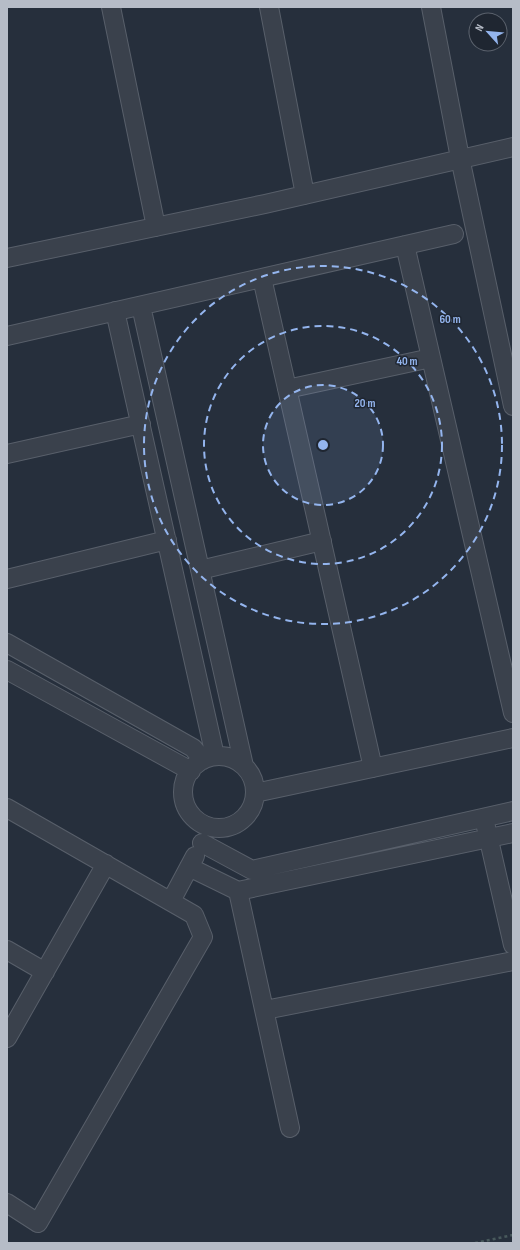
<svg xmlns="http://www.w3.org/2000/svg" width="520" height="1250" font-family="'Sofia Sans Condensed',sans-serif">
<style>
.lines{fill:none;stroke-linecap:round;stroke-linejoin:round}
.minor-casing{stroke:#585f6a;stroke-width:20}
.path{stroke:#48595c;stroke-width:2.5;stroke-dasharray:3 3;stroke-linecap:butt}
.minor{stroke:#3a414c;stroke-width:18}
.ring{fill:none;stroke:#94b5ee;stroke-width:2;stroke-dasharray:7 5}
.centre{fill:#94b5ee;stroke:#1f2631;stroke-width:2}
.ring-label{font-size:12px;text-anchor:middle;font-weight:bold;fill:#94b5ee;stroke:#1f2631;stroke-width:3;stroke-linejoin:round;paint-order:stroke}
</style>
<rect width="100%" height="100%" fill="#262f3c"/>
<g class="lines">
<defs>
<path id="minor" d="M111,7l45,220
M269,7l36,188
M431,7l29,151 53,248
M405,245l108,468
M7,258l258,-54 248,-57
M262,278l111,490
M141,306l103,460
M115,311l100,445
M7,336l447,-102
M287,389l144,-31
M7,454l134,-30
M200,570l122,-29
M7,579l160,-39
M7,643l186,105 10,12
M7,670l184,101
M183 792a36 36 0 1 1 72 0a36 36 0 1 1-72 0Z
M255,793l258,-55
M7,808l187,107 9,22 -165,286 -31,-20
M486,827l27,118
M202,843l50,27 261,-59
M189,867l49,24 275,-58
M238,891l52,237
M171,901l24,-45
M7,950l38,22
M265,1010l248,-49
M7,1038l99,-174"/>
</defs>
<use href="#minor" class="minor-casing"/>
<path class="path" d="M475,1243l38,-8"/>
<use href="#minor" class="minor"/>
</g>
<circle cx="323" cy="445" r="60" fill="#94b5ee" fill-opacity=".12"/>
<g class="ring">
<circle cx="323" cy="445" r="60"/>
<circle cx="323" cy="445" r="119"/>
<circle cx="323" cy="445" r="179"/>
</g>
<circle cx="323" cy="445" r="6" class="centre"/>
<g class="ring-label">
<text x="450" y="323">60 m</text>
<text x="407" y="365">40 m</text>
<text x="365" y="407">20 m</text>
</g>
<rect width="520" height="1250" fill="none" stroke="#b6bcc7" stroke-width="16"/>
<g transform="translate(488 32) rotate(297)"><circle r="19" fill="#1f2631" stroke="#5b626d"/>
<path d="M0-3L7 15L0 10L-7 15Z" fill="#94b5ee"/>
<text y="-6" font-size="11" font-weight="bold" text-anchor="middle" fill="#b6bcc7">N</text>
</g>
</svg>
